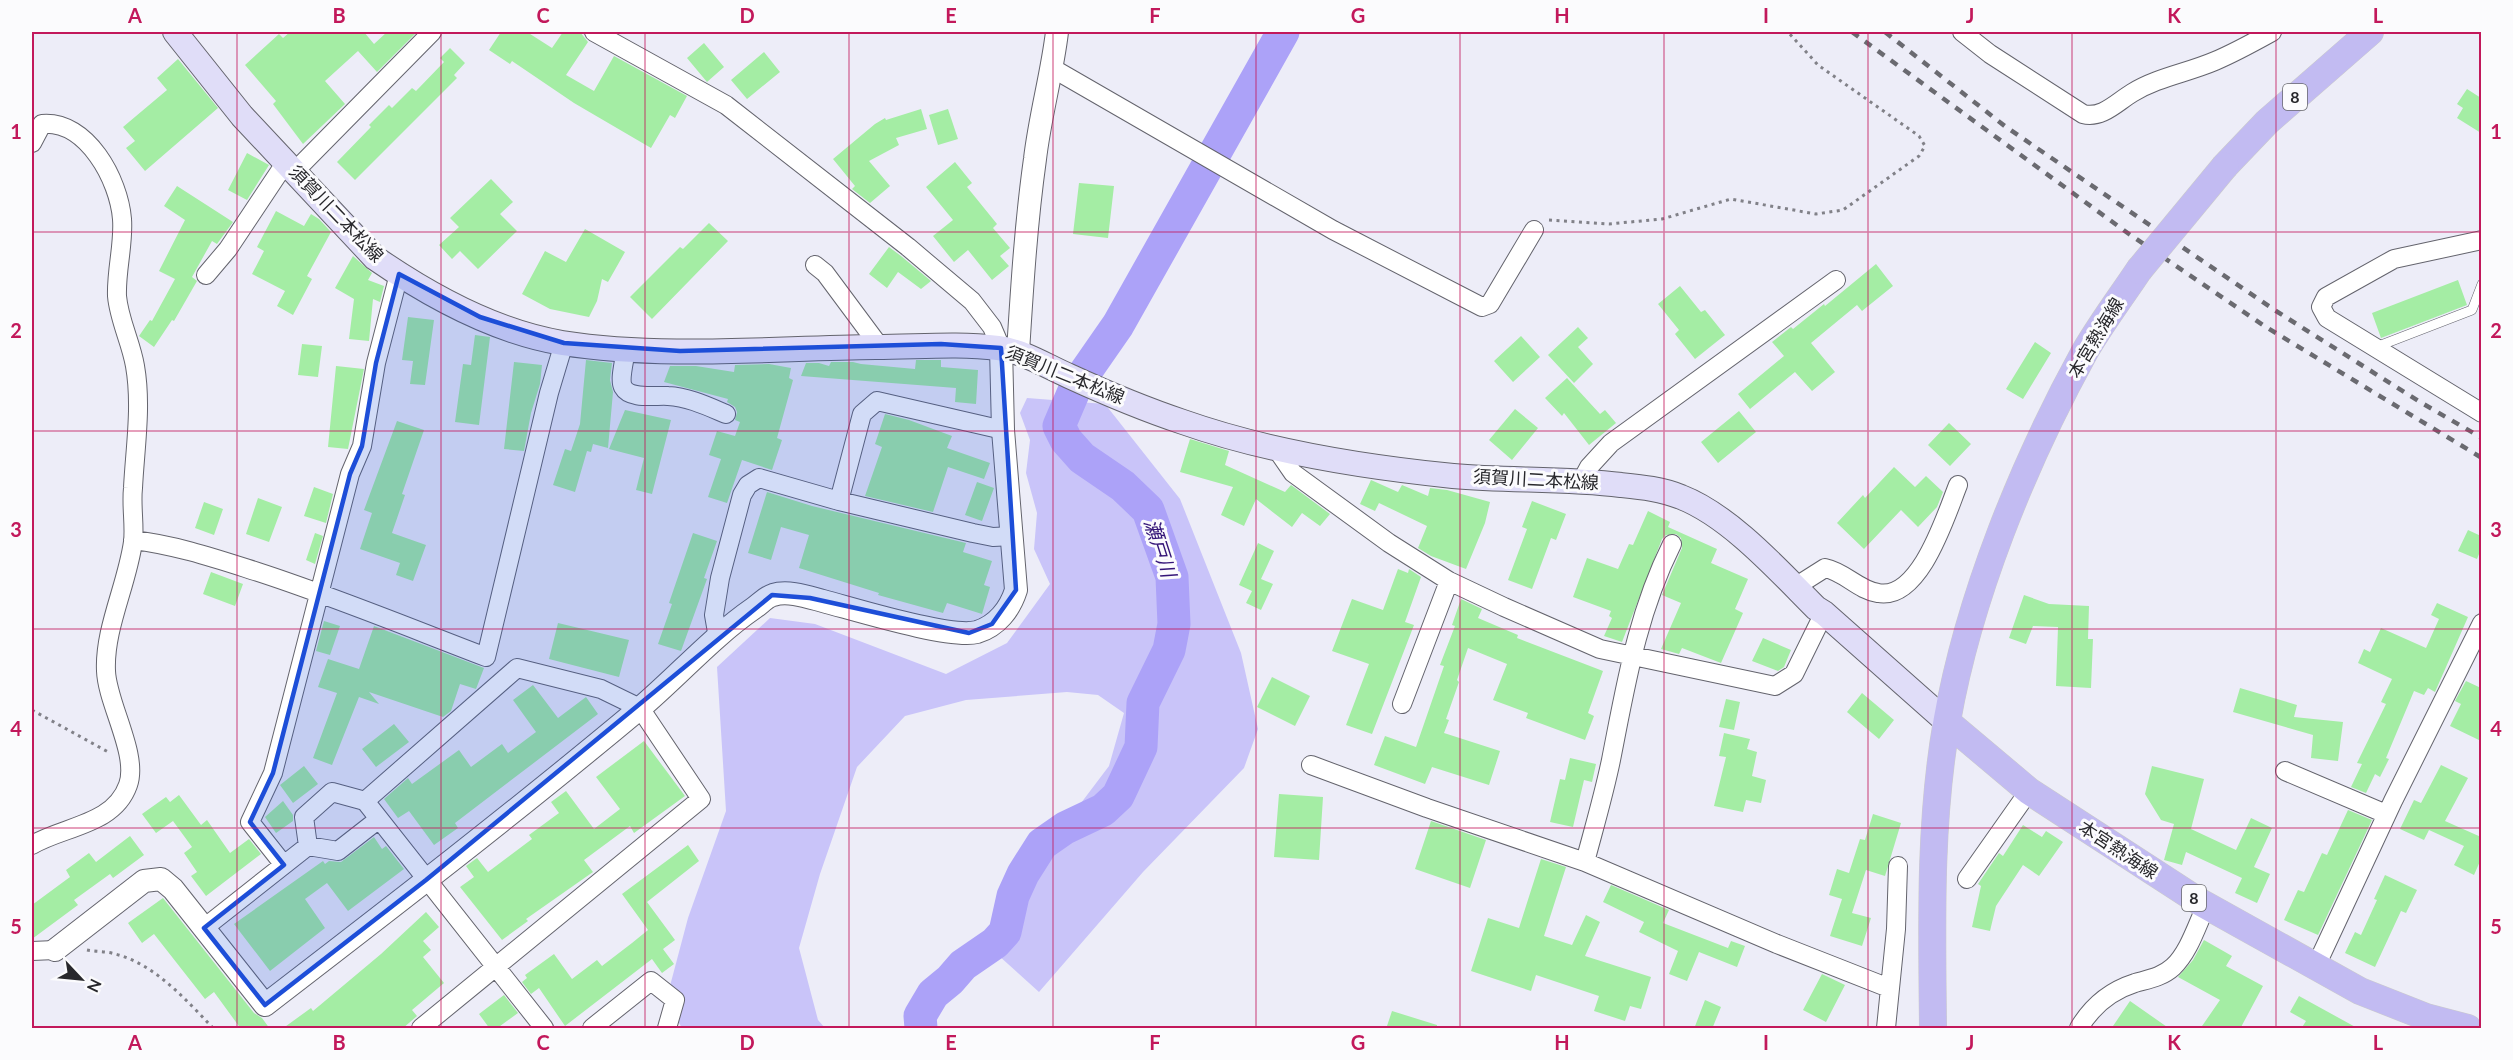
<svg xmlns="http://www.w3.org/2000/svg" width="2513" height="1060" font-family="Lato,'Noto Sans JP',sans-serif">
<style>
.green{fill:#c9c4f9}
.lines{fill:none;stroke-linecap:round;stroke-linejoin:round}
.river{stroke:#aca2f8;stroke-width:33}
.building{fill:#a4eda4}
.service-casing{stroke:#64646d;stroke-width:10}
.minor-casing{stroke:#64646d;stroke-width:20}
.tertiary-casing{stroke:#64646d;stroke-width:24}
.secondary-casing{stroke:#64646d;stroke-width:26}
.primary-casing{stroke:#cbcbcc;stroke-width:28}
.path{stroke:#818188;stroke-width:3;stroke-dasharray:3 4.5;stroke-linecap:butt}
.service{stroke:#fff;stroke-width:9}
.minor{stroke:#fff;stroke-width:18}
.tertiary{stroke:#fff;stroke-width:22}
.secondary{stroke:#e0ddf8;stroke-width:24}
.primary{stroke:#c2bbf2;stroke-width:27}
.rail{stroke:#6a6a70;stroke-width:4.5;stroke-dasharray:8 8;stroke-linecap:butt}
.primary-bridge-casing{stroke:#cbcbcc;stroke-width:28;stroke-linecap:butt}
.primary-bridge{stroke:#c2bbf2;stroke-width:27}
.marked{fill:#1d4ed8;fill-opacity:0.2;stroke:#1d4ed8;stroke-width:4.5;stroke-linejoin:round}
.grid{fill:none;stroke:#c2185b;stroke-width:1.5;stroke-opacity:0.55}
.labels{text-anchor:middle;stroke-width:6;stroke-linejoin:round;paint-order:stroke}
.shield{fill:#fbfbfd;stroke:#67676b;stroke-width:1.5}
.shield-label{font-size:16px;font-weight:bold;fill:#28282c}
.street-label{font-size:18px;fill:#28282c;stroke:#fbfbfd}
.water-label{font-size:20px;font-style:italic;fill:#341578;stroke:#fbfbfd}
.neatline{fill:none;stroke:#c2185b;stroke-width:2}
.grid-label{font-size:20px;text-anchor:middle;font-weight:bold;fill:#c2185b}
</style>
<rect width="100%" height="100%" fill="#ededf8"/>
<path class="green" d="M1027,398l78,6 75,95 61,154 17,76 -14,39 -101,104 -104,120 -41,-37 49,-107 62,-82 15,-53 -26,-18 -31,-3 -101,8 -61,16 -48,51 -37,107 -21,74 19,72 7,8h-143l-16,-27 22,-83 38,-107 -9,-144 53,-49 45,6 131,50 61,-31 43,-59 -16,-35 3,-36 -11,-40 4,-33 -10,-27z"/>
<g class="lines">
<path class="river" d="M921,1028l-1,-12 13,-22 17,-14 13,-15 32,-22 10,-11 8,-36 10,-22 19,-30 23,-16 38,-18 15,-14 23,-49 2,-44 26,-53 5,-26 -2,-47 -24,-67 -25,-24 -41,-28 -16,-18 -7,-14 18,-42 41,-59 165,-293"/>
</g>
<path class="building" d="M290,32h74l10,12 13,-12h30l-40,40 -19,-21 -33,30 20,23 -42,40 -30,-40 3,-3 -31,-36 34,-31 4,4z
M501,32h26l25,16 11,-16h17l8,10 -22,33 28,16 20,-35 73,40 -12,22 -5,-3 -19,33 -77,-45 -62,-42 -2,3 -21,-14z
M704,43l20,24 -17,15 -20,-24z
M450,48l15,15 -11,12 3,3 -102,102 -18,-18 34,-35 -2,-2 20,-20 3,3 20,-20 4,3 28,-29 -4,-4z
M764,52l16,20 -33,27 -16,-19z
M178,59l40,49 -73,63 -19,-23 9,-7 -12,-14 44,-37 -10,-12z
M2467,89l14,9v35l-24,-15 6,-10 -6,-4z
M921,109l6,20 -31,9 3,7 -30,16 21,25 -20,17 -18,-14 3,-3 -22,-27 42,-35 10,-6 1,2z
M948,109l10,30 -20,6 -9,-30z
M247,153l22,12 -22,35 -19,-10z
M955,162l17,21 -5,4 30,37 -4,4 17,20 -10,8 9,10 -17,14 -24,-30 -14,12 -21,-26 20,-16 -27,-33z
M491,179l22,23 -13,12 17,17 -39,38 -18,-18 -8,8 -13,-14 20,-18 -9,-9z
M1079,183l35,3 -6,52 -35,-4z
M177,186l56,36 -16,22 -5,-3 -20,36 5,4 -23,40 -2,-1 -18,27 -15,-11 11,-16 2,1 23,-42 -16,-8 26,-51 -21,-14z
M276,211l28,15 7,-12 8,5 12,13 -24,44 5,3 -19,36 -16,-9 8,-15 -33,-17 12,-23 -7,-4z
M709,223l19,18 -76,78 -22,-22 50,-50 3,2z
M585,229l40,23 -17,30 -6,-3 -5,22 -8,16 -39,-8 -28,-15 23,-43 21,11z
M889,247l12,9 30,25 -10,8 -23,-17 -11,16 -18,-14z
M353,256l19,17 -4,7 16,6 -4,16 -7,-3 -4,42 -20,-2 5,-40 -19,-11z
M1876,264l17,22 -31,25 -5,-6 -46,38 24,29 -23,19 -17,-19 -45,37 -12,-15 46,-38 -12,-14 19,-15 2,2 31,-25 1,2z
M2458,280l9,25 -86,33 -9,-25z
M1680,286l21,26 4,-2 20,25 -30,24 -20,-25 4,-4 -21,-26z
M408,317l26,3 -9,65 -15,-1 3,-23 -11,-1z
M1578,327l10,11 -10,9 15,17 -19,19 -26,-28z
M475,335l15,2 -11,88 -24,-3 8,-58 8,1z
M1521,336l19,21 -27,25 -19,-21z
M2035,342l16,11 -28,46 -17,-10z
M302,344l20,2 -4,31 -20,-2z
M586,360l26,3 -2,17 3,12 -5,56 -15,-4 -2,8 -4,-1 -12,41 -22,-7 12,-36 6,2 9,-27z
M916,360h25v7l37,3 -2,34 -21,-2 1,-14 -155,-12 5,-13h13l10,3 2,-4h22l8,2 54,5z
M514,362l28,3 -2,19 -9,29 -7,38 -20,-2z
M769,364l22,4 -2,10 4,2 -16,58 5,2 -10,30 -30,-10 -15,43 -19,-6 13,-38 -12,-4 8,-24 18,5 5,-14 -5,-2 2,-8 -2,-5 -8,-5 1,-3 -64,-17 6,-16h26l38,6 1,-7z
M336,366l28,3 -16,80 -20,-2z
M1567,378l33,36 5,-4 11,13 -27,22 -25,-32 -2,3 -17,-18z
M1515,409l23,19 -26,32 -23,-20z
M625,410l46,10 -19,74 -16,-4 8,-32 -35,-9z
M1739,411l17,21 -38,31 -17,-21z
M885,414l24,6 43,16 -5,12 43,15 -6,16 -36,-12 -15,45 -68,-16 17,-49 -7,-3z
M397,421l27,9 -22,64 3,1 -13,38 34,12 -13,36 -17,-6 4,-12 -40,-14 12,-36 -8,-3z
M1949,423l22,21 -21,22 -22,-21z
M1190,439l39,12 -4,14 60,27 6,-7 39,29 -10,12 -18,-13 -10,14 -36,-28 -12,27 -23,-11 12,-28 -53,-15z
M1894,467l21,20 11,-11 17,16 -6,15 -19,20 -17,-17 -37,39 -27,-26 26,-28 2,3z
M1371,480l27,12 4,-7 26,11 2,-8 17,2 43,12 -5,21 -19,46 -35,-13 -13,-8 9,-22 -48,-23 -4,8 -15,-7z
M977,482l17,6 -12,33 -17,-6z
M314,487l19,7 -7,29 -22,-7z
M767,492l45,14 154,37 -3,9 29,9 -8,24 6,2 -8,27 -35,-11 -4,10 -65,-18 1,-2 -80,-25 10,-33 -28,-8 -10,33 -23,-7z
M258,498l24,9 -13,35 -23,-8z
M1532,501l34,13 -10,26 -5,-2 -19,51 -24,-9 19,-51 -5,-2z
M204,502l19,7 -9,26 -19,-7z
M1648,511l22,11 -2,5 49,22 -6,14 37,16 -13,30 8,4 -22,50 -39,-15 -3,6 -18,-5 20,-46 -19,-8 20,-47 -1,-10 -5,-4 -10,1 -4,4 -40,103 -18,-6 8,-18 -3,-2 2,-5 -38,-14 14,-39 31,11 11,-25 4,1z
M2468,530l13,6v13l-4,10 -19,-8z
M315,533l8,3 -8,28 -9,-4z
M693,533l24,8 -13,37 3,1 -26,72 -23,-7 14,-40 -3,-1z
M1258,543l16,8 -13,28 12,5 -12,26 -15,-7 6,-12 -13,-6z
M1398,569l10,4 1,-4 12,8 -16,45 9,3 -42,109 -26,-9 23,-61 -37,-13 20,-52 31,11z
M211,572l32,12 -8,22 -32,-12z
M2024,595l25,9 40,2 -1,33h5l-2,49 -35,-2 2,-59 -25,-1 -7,18 -17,-6z
M1461,599l21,10 -4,9 40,17 -1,3 86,33 -15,42 6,3 -9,24 -59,-22 2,-5 -35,-13 14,-36 -39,-16 -11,32 2,2 -13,37 3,1 -5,13 56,18 -11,34 -57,-18 -7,17 -51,-19 11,-29 31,11 28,-81 -4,-1 15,-39 -3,-1z
M2437,603l31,14 -33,75 -7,-4 -4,7 -10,-4 -28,67 3,1 -9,18 -5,-3 -9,19 -15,-6 11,-23 -5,-1 29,-59 -5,-2 11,-23 -34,-16 6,-14 6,3 11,-24 45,20 13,-29 -8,-4z
M324,621l16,5 -10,29 -14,-4z
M558,623l71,17 -10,37 -70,-18z
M374,626l110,42 -8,21 -16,-5 -9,27 -8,6 -74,-25 10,12 -20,-7 -27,68 -19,-7 24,-65 -19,-6 10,-28 31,10z
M1763,638l28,12 -7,17 -6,4 -26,-10z
M1272,677l38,19 -15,30 -38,-19z
M2466,681l15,7v53l-31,-15 11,-22 -6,-3z
M533,685l25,33 28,-21 12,17 -143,109 3,5 -24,17 -25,-34 -11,7 -14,-19 24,-21 4,6 47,-34 12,17 31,-23 6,9 28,-21 -23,-32z
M2240,688l57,17 -3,12 49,5 -5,39 -27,-3 2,-23 -80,-23z
M1862,693l32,27 -15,19 -32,-27z
M1726,699l14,3 -6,28 -15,-3z
M394,724l15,18 -33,25 -14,-18z
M1724,733l26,6 -3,10 10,3 -5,24 14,4 -5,23 -15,-3 -3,12 -29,-6 12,-49 -7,-1z
M644,741l41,55 -51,37 -4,-7 -46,34 9,12 -67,47 2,2 -26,19 -42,-53 14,-10 -8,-11 11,-8 11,14 44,-33 -3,-4 30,-22 -8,-11 15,-11 28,38 26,-20 -24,-32z
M1570,758l26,6 -4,18 -8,-2 -11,47 -23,-5 10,-43 5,1z
M2441,765l27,13 -23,43 36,16v22l-7,16 -20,-10 10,-19 -35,-16 -5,10 -24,-11 14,-29 7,3z
M304,766l14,18 -25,19 -13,-18z
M2152,766l52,13 -13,50 45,21 15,-32 21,10 -18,39 16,7 -13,29 -22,-10 7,-15 -56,-26 -4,13 -18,-5 10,-36 -13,-4 -16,-26z
M1279,794l44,3 -4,63 -45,-3z
M179,795l22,30 6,-5 23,33 19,-14 12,15 -55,42 -15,-20 6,-4 -13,-19 8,-6 -19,-26 -17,12 -14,-19 24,-17 4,5z
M283,801l10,14v6l-17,12 -11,-16z
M2348,810l24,10 -54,115 -34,-15 14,-30 6,2 18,-39 5,2z
M1873,814l28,9 -16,53 -19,-6 -14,43 19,5 -9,28 -32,-10 12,-37 -13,-4 8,-26 12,4 11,-34 5,1z
M1431,821l55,19 -16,48 -55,-19z
M2023,825l19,12 4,-6 17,11 -24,34 -16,-11 -27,41 -6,25 -18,-4 9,-41 -3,-2 21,-31 4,3z
M130,836l14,19 -31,23 -3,-4 -36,26 4,5 -46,34v-34l38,-28 -4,-7 23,-17 7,9z
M374,837l8,12 4,-3 18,23 -56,42 -21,-28 -22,16 20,29 -55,43 -36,-47 89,-63 2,3 4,-3 12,1z
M688,845l11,16 -52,41 28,38 -12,9 11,15 -12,9 -10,-14 -87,67 -26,-38 -8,6 -9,-12 5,-4 -2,-3 29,-21 18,25 25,-19 5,6 30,-23 16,-13 -26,-36z
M1541,859l25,8 -22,69 28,9 14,-30 14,7 -15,34 66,21 -10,32 -11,-3 -5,15 -31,-10 5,-15 -63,-21 -5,16 -60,-20 17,-53 31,10z
M2385,875l32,15 -11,23 -5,-2 -26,56 -30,-14 10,-21 6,3 16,-35 -3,-1z
M1611,885l58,25 -6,13 65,25 3,-7 14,5 -8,21 -38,-15 -12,29 -18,-7 9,-23 -39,-19 5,-10 -41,-20z
M163,898l91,115 8,5 8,11h-29l-27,-37 -9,7 -51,-65 -12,9 -14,-20z
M426,912l13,15 -16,14 8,9 -8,7 21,26 -32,27 5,6 -15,13h-120l29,-21 2,3 68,-57z
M2204,940l28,16 -6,10 37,20 -23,43h-40l20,-29 -42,-23 15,-17z
M1822,974l23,11 -19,37 -23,-12z
M504,995l14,18 -22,16h-6l-11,-15z
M2299,996l60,33h-58l5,-8 -16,-9z
M1705,1000l16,7 -9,22h-18z
M2130,1001l40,28h-59z
M1392,1011l45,14v4h-51z"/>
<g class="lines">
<defs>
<path id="service" d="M2376,347l96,-37 10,-26"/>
<path id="minor" d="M594,32l132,73 182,142 64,54 20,26 9,21
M1962,32l28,22 93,60c19,5 34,-12 49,-21 26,-16 55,-20 83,-32 19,-8 39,-19 57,-29
M1052,68l281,162 149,77 8,-3 44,-74
M32,143l10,-19
M295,171l137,-139
M2482,240l-88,19 -68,38 -5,10 6,11 155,95
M815,265l10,8 55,74
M206,275l22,-26 58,-87
M626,349c-1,10 -7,30 -3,38 7,13 33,8 45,9 20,1 39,10 58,18
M1275,447l18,26 96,70 60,38 55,26 96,42 175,37 19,-12 30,-61
M1582,480l7,-13 22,-24 225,-163
M839,501l134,32 20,4 20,-1
M133,540c43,5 84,19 125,32 77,25 152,56 228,85l63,-264 15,-50
M1795,587l30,-19c20,4 33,22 53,25 42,8 68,-78 80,-108
M718,638l-4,-23 6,-37 22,-83 6,-10 11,-7 80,23 23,-87 15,-13 126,29
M1402,704l47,-123
M1311,765l116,43 158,54 192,82 112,44
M2285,771l101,43
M32,845c32,-19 82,-20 96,-60 11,-30 -21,-82 -22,-114 -2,-42 21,-86 27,-129 2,-17 -2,-36 0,-54 2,-40 9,-82 2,-122 -4,-24 -16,-46 -18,-70 -1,-26 7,-52 5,-77 -3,-39 -35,-99 -80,-95
M308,846l-4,-29 28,-25 33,9
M1585,862c9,-34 19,-68 26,-102 15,-76 26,-146 61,-216
M284,865l-34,-43 23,-49 77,-299 12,-28 14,-83 23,-89
M1967,879l62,-88
M204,928l104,-82 30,5 41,-32
M32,951l23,-1
M2316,966l77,-165 89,-178
M421,1028l280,-229 -61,-91 -39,-19 -84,-21 -152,133c60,76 119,152 179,227
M592,1028l59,-47 24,19 -8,28
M1886,1028l10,-99 2,-63
M2079,1028c13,-22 31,-37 56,-45 14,-4 27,-6 38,-16 16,-15 24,-42 33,-61"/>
<path id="tertiary" d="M1018,352c4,-64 8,-129 17,-193 5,-43 17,-85 22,-127
M55,950l89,-69 17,-2 12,10 92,116c126,-97 252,-194 374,-296 39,-33 73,-72 115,-101 6,-4 12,-11 19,-13 15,-5 35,2 50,6 31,8 127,38 154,31 20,-6 33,-23 39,-42l-13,-160 -2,-82"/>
<path id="secondary" d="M175,32l67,84 133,142c55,38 121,74 187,85 104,16 210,5 314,4 41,0 81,-4 122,1 25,3 48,18 71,28 37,17 75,33 114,46 85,30 180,45 270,54 56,5 112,2 168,9 20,2 41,4 60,12 49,19 98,74 135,111l8,5 123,109"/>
<path id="primary" d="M2225,166l42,-44 103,-90
M1947,722l82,69 171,111 160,89 66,26 42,11
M1933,1028c-1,-101 -4,-206 14,-307 22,-124 76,-257 137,-368 16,-28 37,-56 55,-83"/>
</defs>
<use href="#service" class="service-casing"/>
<use href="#minor" class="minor-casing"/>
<use href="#tertiary" class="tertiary-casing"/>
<use href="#secondary" class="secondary-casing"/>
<use href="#primary" class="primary-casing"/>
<path class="path" d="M1549,220l60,4 53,-5 69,-20 85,15 27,-4 76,-54 6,-10 -6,-10 -101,-71 -30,-33
M32,710l78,43
M87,950c9,2 19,1 28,4 40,10 71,46 98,74"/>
<use href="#service" class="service"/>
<use href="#minor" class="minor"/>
<use href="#tertiary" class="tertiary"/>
<use href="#secondary" class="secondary"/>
<use href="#primary" class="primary"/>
<path class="rail" d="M1852,32l277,202 137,93 216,131
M1885,32l121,95 270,184 144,91 62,36"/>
<defs>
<path id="primary-bridge" d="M2139,270l86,-104"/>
</defs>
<use href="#primary-bridge" class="primary-bridge-casing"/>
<use href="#primary-bridge" class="primary-bridge"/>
</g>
<path class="marked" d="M399,274l81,43 84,26 116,8 261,-7 60,4 15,242 -24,34 -23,9 -159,-35 -38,-3 -346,285 -161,125 -61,-77 80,-63 -34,-43 23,-49 77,-299 12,-28 14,-83z"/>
<path class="grid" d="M237,32v996M441,32v996M645,32v996M849,32v996M1053,32v996M1256,32v996M1460,32v996M1664,32v996M1868,32v996M2072,32v996M2276,32v996M32,232h2450M32,431h2450M32,629h2450M32,828h2450"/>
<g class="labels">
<g class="shield">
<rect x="2283" y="84" width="24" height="26" rx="4.5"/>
<rect x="2182" y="885" width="24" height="26" rx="4.5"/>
</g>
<g class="shield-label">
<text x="2295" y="103">8</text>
<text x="2194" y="904">8</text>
</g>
<g class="street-label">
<text transform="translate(336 214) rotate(46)" y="6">須賀川二本松線</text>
<text transform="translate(2096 338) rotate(-59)" y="6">本宮熱海線</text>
<text transform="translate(1065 375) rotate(22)" y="6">須賀川二本松線</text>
<text transform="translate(1536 480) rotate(3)" y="6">須賀川二本松線</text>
<text transform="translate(2118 850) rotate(33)" y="6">本宮熱海線</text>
</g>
<g class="water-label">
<text transform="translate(1160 548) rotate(72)" y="7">瀬戸川</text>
</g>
</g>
<rect width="2513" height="1060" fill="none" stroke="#fbfbfd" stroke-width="66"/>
<g transform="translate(81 979) rotate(116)" stroke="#fbfbfd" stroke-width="4.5" paint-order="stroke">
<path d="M0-4.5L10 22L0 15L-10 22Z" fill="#28282c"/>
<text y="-9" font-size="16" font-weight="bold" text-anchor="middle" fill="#28282c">N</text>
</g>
<rect x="33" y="33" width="2447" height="994" class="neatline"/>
<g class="grid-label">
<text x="135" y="23">A</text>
<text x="339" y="23">B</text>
<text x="543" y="23">C</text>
<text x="747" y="23">D</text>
<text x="951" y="23">E</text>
<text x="1155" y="23">F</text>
<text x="1358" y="23">G</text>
<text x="1562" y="23">H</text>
<text x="1766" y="23">I</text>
<text x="1970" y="23">J</text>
<text x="2174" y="23">K</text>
<text x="2378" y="23">L</text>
<text x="16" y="139">1</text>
<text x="2496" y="139">1</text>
<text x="16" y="338">2</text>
<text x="2496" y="338">2</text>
<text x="16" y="537">3</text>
<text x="2496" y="537">3</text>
<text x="16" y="736">4</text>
<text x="2496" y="736">4</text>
<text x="16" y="934">5</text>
<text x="2496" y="934">5</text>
<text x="135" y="1050">A</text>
<text x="339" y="1050">B</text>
<text x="543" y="1050">C</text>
<text x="747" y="1050">D</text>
<text x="951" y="1050">E</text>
<text x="1155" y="1050">F</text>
<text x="1358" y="1050">G</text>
<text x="1562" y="1050">H</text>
<text x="1766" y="1050">I</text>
<text x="1970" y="1050">J</text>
<text x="2174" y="1050">K</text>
<text x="2378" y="1050">L</text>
</g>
</svg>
